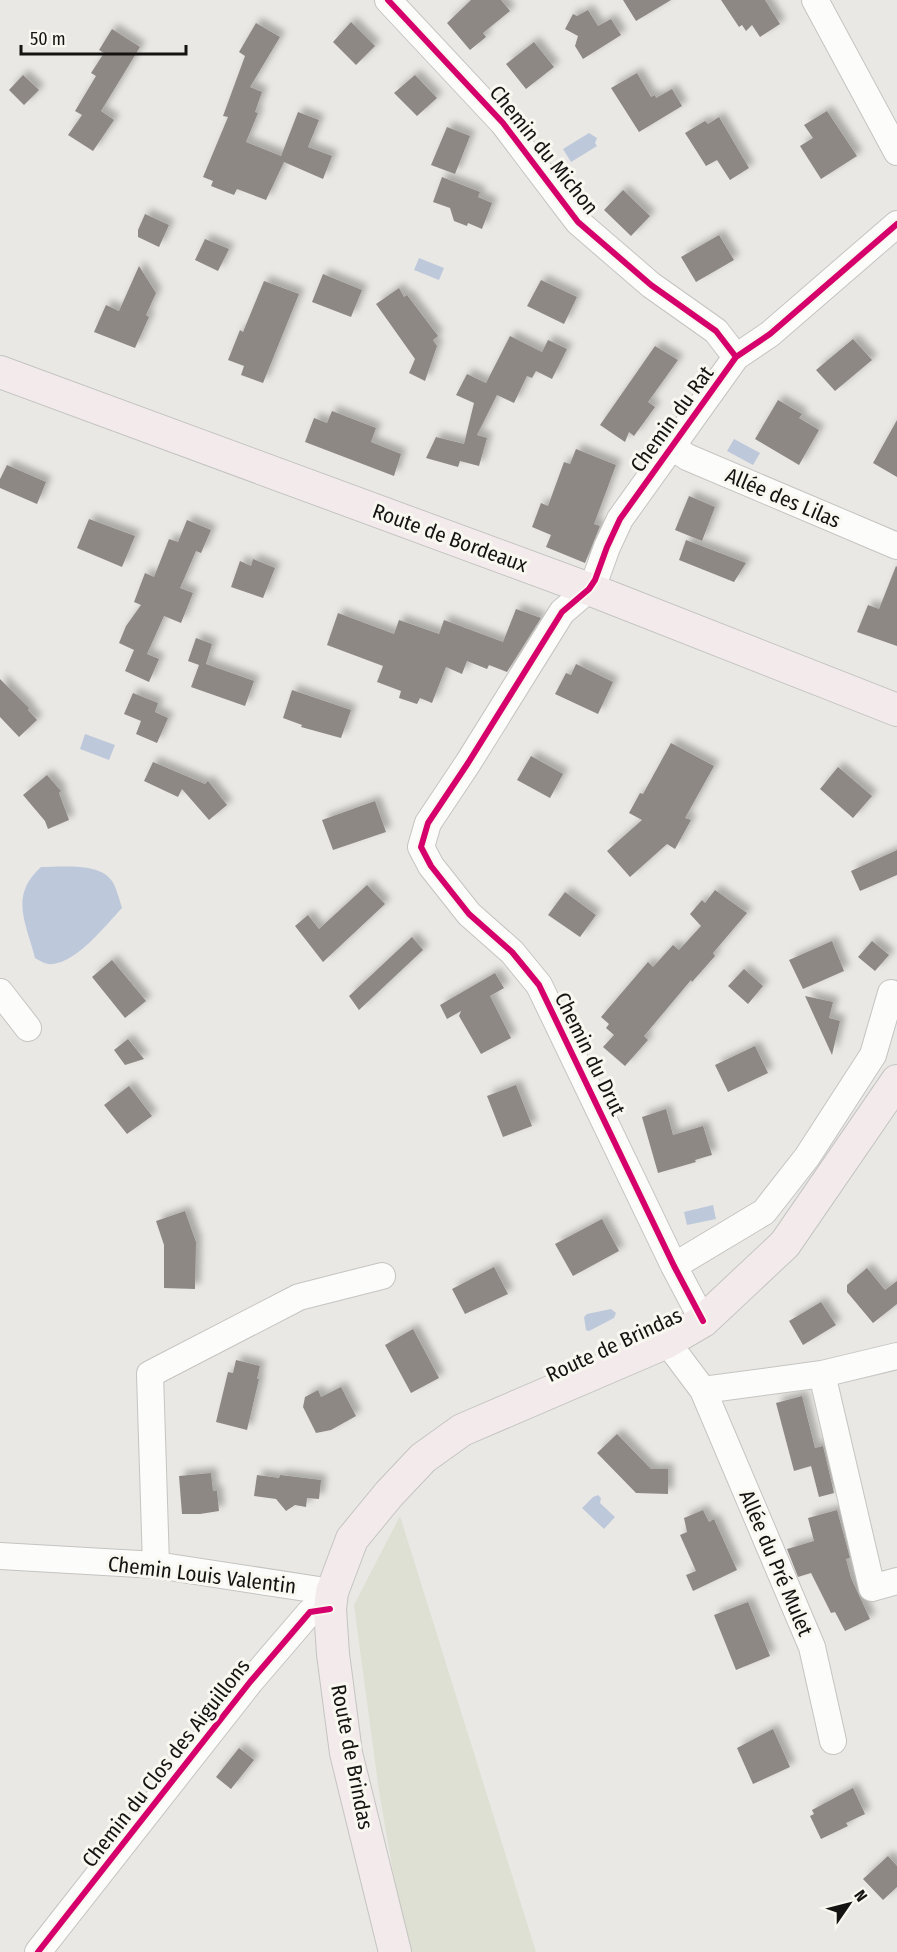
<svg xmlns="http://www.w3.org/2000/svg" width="897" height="1952" font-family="'Fira Sans Condensed',sans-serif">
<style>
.green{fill:#dde0d2}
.water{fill:#bdc8db}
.building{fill:#8e8885;filter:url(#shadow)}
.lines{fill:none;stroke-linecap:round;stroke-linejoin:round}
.minor-casing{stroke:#c5c4c1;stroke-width:28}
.major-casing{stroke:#c4c4c2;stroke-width:34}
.minor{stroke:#fcfcfb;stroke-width:26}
.major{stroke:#f3ebeb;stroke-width:32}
.cycleway-casing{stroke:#f8f7f0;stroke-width:10}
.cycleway{stroke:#d6006c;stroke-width:6}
.labels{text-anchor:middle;stroke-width:6;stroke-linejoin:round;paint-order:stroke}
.street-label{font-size:21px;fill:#151412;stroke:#f8f7f0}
</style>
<defs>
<filter id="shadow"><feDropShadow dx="5.5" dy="-5.5" stdDeviation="3" flood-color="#0004"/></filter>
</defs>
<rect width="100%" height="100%" fill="#e9e8e4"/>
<path class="green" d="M400,1516l136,436h-129l-28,-161 -25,-186z"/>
<path class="water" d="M589,133l8,5 -2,5 2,3 -26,16 -8,-13z
M419,258l25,10 -5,12 -25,-10z
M734,439l26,14 -7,12 -26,-14z
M85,734l30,11 -6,15 -29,-11z
M41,867c20,0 59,-5 71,14 5,8 7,18 10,27 -17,18 -44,53 -69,56 -7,1 -13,-3 -18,-6 -9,-36 -26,-62 6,-91z
M713,1205l3,14 -29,6 -3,-13z
M611,1309l5,4 -2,5 -25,13 -3,-1 -2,-13 3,-3z
M598,1495l3,3 -1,5 15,14 -11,12 -22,-21 11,-11z"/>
<path class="building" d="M471,0h30l9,11 -27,22 3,4 -16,13 -23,-27z
M623,0h48l-35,21z
M721,0h44l15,24 -20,13 -8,-12 -6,6 -4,-6 -3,2z
M588,10l10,16 13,-7 10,16 -38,24 -8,-13 3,-10 -13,-7 8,-15 4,2z
M351,22l24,24 -19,19 -23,-23z
M256,23l24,14 -30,50 12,5 -7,20 3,1 -12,29 35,14 17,-44 21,8 -11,27 24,9 -9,23 -39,-17 -18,38 -29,-11 -3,6 -23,-9 2,-5 -10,-4 25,-60 -5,-1 22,-60 -6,-4z
M112,29l28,18 -39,64 13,9 -21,31 -25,-16 14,-20 -7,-4 21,-35 -5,-3 13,-20 -5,-3z
M534,42l20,25 -28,22 -20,-25z
M637,73l14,24 4,-2 1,3 16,-9 10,17 -43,26 -28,-44z
M23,75l16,15 -15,15 -15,-15z
M415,75l22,23 -20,18 -23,-23z
M827,111l30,45 -36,23 -21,-33 13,-8 -9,-13z
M719,117l30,51 -19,12 -13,-20 -11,6 -21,-33 20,-12 3,3z
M447,127l23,9 -15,38 -24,-9z
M442,177l38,15 -2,5 14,6 -10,26 -14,-6 -1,3 -13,-5 -4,-13 -17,-6z
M623,190l27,26 -19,20 -27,-26z
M145,214l24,11 -10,22 -21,-10v-7z
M719,235l15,25 -38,22 -15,-25z
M205,239l24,10 -11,22 -23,-11z
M139,266l17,27 -10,22 3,2 -14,31 -41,-16 12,-27 13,6z
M323,274l39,16 -11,27 -39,-15z
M541,280l36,17 -13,27 -37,-18z
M264,281l35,13 -36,89 -22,-8 3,-9 -16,-6 12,-30 3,2z
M399,288l5,9 3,-2 31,41 -5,4 4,6 -12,35 -16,-8 6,-14 -39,-55z
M510,336l32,16 6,-12 19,9 -15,30 -16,-8 -4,7 -5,-2 -13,27 -17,-8 -20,40 10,3 -8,28 -19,-5 -2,6 -32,-9 10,-21 28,7 10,-41 -18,-8 11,-21 19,9z
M853,339l19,21 -37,31 -19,-21z
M655,346l23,14 -30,42 7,5 -21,29 -5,-4 -4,10 -25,-17z
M778,400l24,14 -3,4 20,12 -20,35 -44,-26z
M332,411l44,17 -5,14 30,12 -7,22 -89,-34 9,-24 13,5z
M897,420v57l-24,-14z
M576,449l40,16 -22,59 6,2 -15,37 -39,-16 5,-12 -19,-8 9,-24 7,3 16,-44 6,2z
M7,465l39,17 -9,22 -37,-16v-9z
M689,496l26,11 -13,34 -27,-11z
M89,519l46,17 -13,31 -45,-19z
M187,520l24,10 -10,23 -5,-2 -16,37 13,5 -12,30 -17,-7 -17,38 12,5 -10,23 -24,-11 9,-21 -15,-7 7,-17 15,-21 -7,-3 11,-29 9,4 15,-38 9,3z
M686,540l60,23 -12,19 -55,-22z
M253,559l22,9 -12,30 -32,-11 9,-26 11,5z
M896,566l1,1v79l-40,-14 11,-27 11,4z
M516,609l25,9 -34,54 -18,-7 -2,4 -20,-8 -5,13 -16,-7 -14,36 -12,-5 -3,6 -18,-6 2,-7 -24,-9 6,-16 -56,-21 11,-32 56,21 5,-14 40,14 5,-14 59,22z
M196,638l16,6 -6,20 48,17 -9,25 -54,-19 8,-22 -11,-4z
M576,664l37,18 -15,32 -43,-20 11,-21 5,2z
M0,679l29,29 -1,2 9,10 -18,17 -19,-20z
M292,690l59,20 -10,28 -40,-11 1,-2 -19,-7z
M133,693l25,10 -3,9 13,6 -11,25 -21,-9 5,-13 -17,-7z
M671,743l43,23 -29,52 6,2 -16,29 -8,-5 -37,33 -23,-26 35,-31 -13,-7 11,-20 3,1z
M531,756l32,18 -13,24 -33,-18z
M153,762l52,22 3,-3 19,24 -18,15 -27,-31 -4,8 -34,-16z
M838,767l34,29 -19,22 -33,-29z
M47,775l14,16 -2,2 10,27 -21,9 -3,-8 -22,-26z
M375,801l11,31 -53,18 -11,-30z
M897,850v25l-37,16 -9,-20z
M367,885l18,19 -62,58 -28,-36 13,-11 11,14z
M715,890l32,23 -34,40 2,3 -23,26 -1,-2 -47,56 4,4 -23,26 -22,-19 11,-12 -8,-7 3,-4 -8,-7 47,-55 5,5 20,-22 6,5 22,-24 -11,-12 12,-14 3,3z
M565,892l31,23 -16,22 -32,-22z
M412,937l11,13 -64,60 -10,-14z
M832,941l12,30 -41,18 -14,-29z
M872,941l17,14 -14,16 -17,-14z
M112,960l34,41 -21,17 -33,-41z
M744,969l19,17 -15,18 -20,-18z
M495,973l9,15 -14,8 21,42 -30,16 -22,-38 2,-5 -14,8 -7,-14z
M805,996l28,6 -4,16 11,3 -8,34z
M128,1039l16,20 -19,6 -11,-15z
M755,1046l13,27 -40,19 -13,-27z
M516,1085l16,41 -29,11 -16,-41z
M129,1086l23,30 -25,18 -23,-29z
M666,1109l7,26 30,-9 9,29 -17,5 1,2 -38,11 -16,-56z
M185,1211l11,31 -1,47 -31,-1v-43l-8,-24z
M602,1219l17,32 -46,25 -18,-32z
M494,1267l14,27 -43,20 -13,-25z
M867,1268l18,22 12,-9v23l-24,19 -26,-31v-7z
M821,1302l15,23 -33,20 -14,-24z
M413,1329l26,49 -28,15 -26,-48z
M236,1360l24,6 -3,13h2l-12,51 -31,-8 12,-50 5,1z
M341,1387l15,29 -25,14 -15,3 -13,-26 2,-10 13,-7 3,7z
M802,1396l13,52 8,-2 11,47 -15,4 -8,-31 -17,5 -18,-68z
M617,1434l34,35h17v25l-32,-1 -39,-40z
M211,1473l2,18h4l2,20 -19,3h-18l-3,-38z
M257,1475l22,3 1,-3 41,5 -2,19 -12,-1 -1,9 -11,-2 -9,6 -10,-12 -22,-3z
M703,1510l6,12 5,-3 23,51 -44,21 -7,-16 10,-4 -16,-36 7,-3 -3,-14z
M837,1510l13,48 -4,1 5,19 19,41 -25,12 -10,-19 -4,1 -20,-40 -13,4 -11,-28 27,-8 -6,-23z
M748,1602l22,54 -34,14 -22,-55z
M773,1729l17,38 -37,17 -16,-36z
M239,1748l15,12 -23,29 -15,-12z
M853,1788l12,26 -19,9 2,3 -27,13 -11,-23 4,-2 -2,-4z
M888,1856l9,10v21l-14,13 -20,-21z"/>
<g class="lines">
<defs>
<path id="minor" d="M388,0l115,123 75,99 73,63 65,46 20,26
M815,0l82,152
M671,446l16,11 210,89
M0,992l28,36
M674,1266l90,-54 43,-55 66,-102 18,-62
M703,1321l-29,-55 -135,-281 -27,-33 -43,-38 -38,-48 -10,-19 7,-24 40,-60 94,-151 27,-23 6,-9 12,-33 13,-28 116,-162 34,-23 127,-110
M667,1342l36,48 119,-16 75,-18
M822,1374l50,214 25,-7
M703,1390l109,257 21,94
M0,1556l156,9 176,27
M156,1565l-6,-191 149,-77 83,-21
M38,1952l212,-270 60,-70 20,-3"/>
<path id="major" d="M0,372l589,217 308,121
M395,1952l-49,-199 -13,-99 -3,-45 2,-17 20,-53 37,-45 34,-36 39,-28 205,-88 36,-21 82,-77 112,-163"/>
</defs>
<use href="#minor" class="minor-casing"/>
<use href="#major" class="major-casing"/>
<use href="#minor" class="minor"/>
<use href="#major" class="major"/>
<defs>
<path id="cycleway" d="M388,0l115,123 75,99 73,63 65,46 20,26
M703,1321l-29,-55 -135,-281 -27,-33 -43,-38 -38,-48 -10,-19 7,-24 40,-60 94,-151 27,-23 6,-9 12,-33 13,-28 116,-162 34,-23 127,-110
M38,1952l212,-270 60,-70 20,-3"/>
</defs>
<use href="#cycleway" class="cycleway-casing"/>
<use href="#cycleway" class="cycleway"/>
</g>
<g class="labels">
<g class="street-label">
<text transform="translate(544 150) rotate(51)" y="7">Chemin du Michon</text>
<text transform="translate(672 419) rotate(-54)" y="7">Chemin du Rat</text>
<text transform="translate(783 498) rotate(23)" y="7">Allée des Lilas</text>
<text transform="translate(450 538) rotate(20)" y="7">Route de Bordeaux</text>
<text transform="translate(590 1054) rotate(64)" y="7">Chemin du Drut</text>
<text transform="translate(614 1345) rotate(-25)" y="7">Route de Brindas</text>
<text transform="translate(776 1563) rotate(67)" y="7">Allée du Pré Mulet</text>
<text transform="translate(202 1575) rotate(7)" y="7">Chemin Louis Valentin</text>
<text transform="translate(352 1757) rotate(79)" y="7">Route de Brindas</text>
<text transform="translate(166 1763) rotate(-52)" y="7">Chemin du Clos des Aiguillons</text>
</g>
</g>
<g transform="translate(849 1904) rotate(55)" stroke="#f8f7f0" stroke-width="4.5" paint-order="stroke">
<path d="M0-4.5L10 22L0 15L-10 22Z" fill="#151412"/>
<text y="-9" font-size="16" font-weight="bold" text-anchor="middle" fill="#151412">N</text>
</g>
<path d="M21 45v9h165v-9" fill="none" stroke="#151412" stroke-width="3"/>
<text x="30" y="45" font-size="18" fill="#151412" stroke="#f8f7f0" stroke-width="4.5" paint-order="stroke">50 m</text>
</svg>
